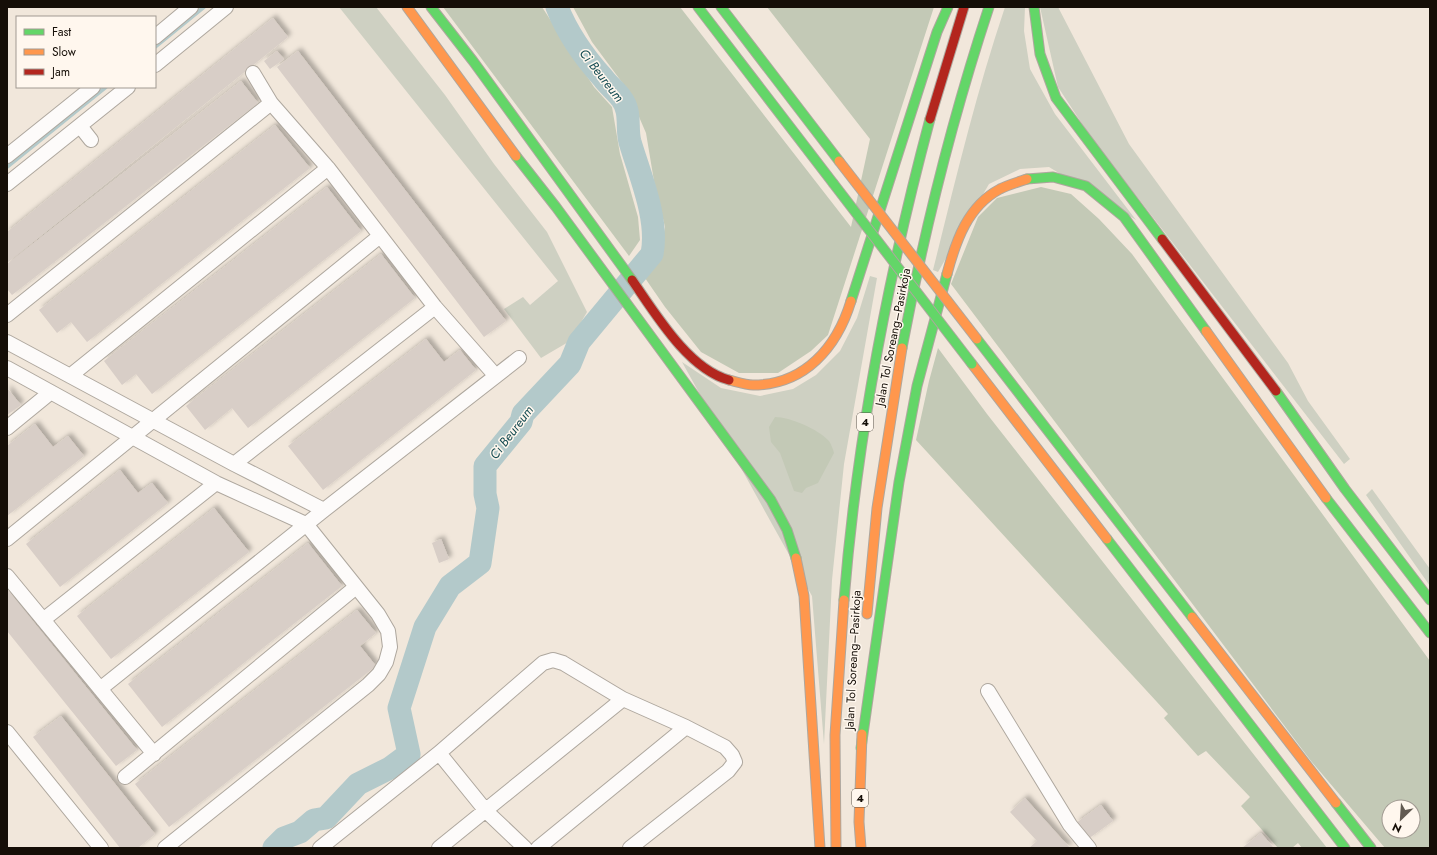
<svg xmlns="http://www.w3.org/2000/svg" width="1437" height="855" font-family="Jost,sans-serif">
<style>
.green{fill:#ced0c2}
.forest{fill:#c3c9b6;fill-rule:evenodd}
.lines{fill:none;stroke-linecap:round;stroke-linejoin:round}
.stream{stroke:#b3c9ca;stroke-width:4}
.river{stroke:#b3c9ca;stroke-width:23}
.building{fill:#d8cec7;filter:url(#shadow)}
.street-casing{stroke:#aea79e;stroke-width:16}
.fast-casing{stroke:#aea79e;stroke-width:11}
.slow-casing{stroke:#aea79e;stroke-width:11}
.jam-casing{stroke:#aea79e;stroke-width:11}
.street{stroke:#fdfbfa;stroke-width:14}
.fast{stroke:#63d668;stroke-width:9}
.slow{stroke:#ff974d;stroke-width:9}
.jam{stroke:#b3261e;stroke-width:9}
.fast-bridge-casing{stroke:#aea79e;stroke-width:11;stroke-linecap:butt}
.slow-bridge-casing{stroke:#aea79e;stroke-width:11;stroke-linecap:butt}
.fast-bridge{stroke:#63d668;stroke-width:9}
.slow-bridge{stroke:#ff974d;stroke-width:9}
.labels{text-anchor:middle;stroke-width:3;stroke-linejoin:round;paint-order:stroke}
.shield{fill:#fff7ee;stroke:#5b544c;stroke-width:1}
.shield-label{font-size:11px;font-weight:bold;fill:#150e07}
.street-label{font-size:12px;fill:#150e07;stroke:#fff7ee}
.water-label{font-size:13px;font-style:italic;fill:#154b52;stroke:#fff7ee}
</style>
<defs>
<filter id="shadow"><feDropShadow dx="3.5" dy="-3.5" stdDeviation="2" flood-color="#0004"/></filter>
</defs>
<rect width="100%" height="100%" fill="#f1e7db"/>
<path class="green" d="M339,7h37l69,88 49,69 53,68 40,80 -17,29 -29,17 -37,-49 19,-12 7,8 28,-24z
M1005,7h20l-1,24 6,38 25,45 81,106 -87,-53 -29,2 -31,15 -51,88 -5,-2c22,-88 43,-177 72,-263z
M1040,7h18l71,137 159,219 20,38 42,58 -6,5 -254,-328 -32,-49z
M870,276l7,2 -33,186 -12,116 -8,164 -12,-148 -130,-234 39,26 39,8 33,-7 23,-14 24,-24 17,-33z
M1372,489l58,80v17l-64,-91z"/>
<path class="forest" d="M443,7h99l52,80 18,20 8,47 18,63 2,23 -11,16z
M573,7h107l171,220 19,-88 -103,-132h167l-106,328 -17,16 -33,22h-39l-38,-21 -36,-45 -20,-29 13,-15 7,-36 -11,-46 -8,-48 -19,-44 -35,-47z
M1041,187l30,7 28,25 33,35 298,407v187h-45l-74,-87 -360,-477 27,-67 19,-19zM1389,807h24v24h-24z
M938,348l49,66 340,434h-25l-4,-5 -6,5h-14l-37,-42 9,-9 -44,-46 -8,5 -34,-38 4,-4 -252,-274 13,-59z
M775,417c15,0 43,12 54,24 2,3 4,8 5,12l-16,30 -12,5 -4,5 -8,-2 -14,-38 -9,-11 -2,-15z"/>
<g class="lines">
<path class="stream" d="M155,47l49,-40
M7,167l99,-80"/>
<path class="river" d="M274,848l10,-10 16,-6 14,-12 12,-2 32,-34 32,-16 19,-14 -10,-46 26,-81 25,-41 30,-23 8,-55 -3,-14v-28l36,-44 2,-8 47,-50 9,-22 73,-88c7,-35 -12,-78 -22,-112 -4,-15 2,-30 -9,-44 -5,-7 -13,-13 -18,-20 -18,-20 -36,-46 -46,-71"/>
</g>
<path class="building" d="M273,18l15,19 -281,226v-31z
M277,51l7,8 -14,10 -6,-8z
M298,51l208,270 -22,16 -207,-270z
M241,81l17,22 -246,192 -5,-6v-25z
M275,125l35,43 -223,174 -16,-20 -14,11 -18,-23z
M327,187l34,44 -209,163 -16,-20 -14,11 -18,-24z
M381,254l34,44 -167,130 -16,-20 -27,22 -19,-24z
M426,339l18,23 16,-12 16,20 -153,120 -35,-44z
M7,388l14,17 -14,10z
M35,424l18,23 15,-11 16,20 -77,60v-70z
M120,470l18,23 14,-10 16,20 -108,84 -34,-43z
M214,508l35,44 -138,107 -34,-43z
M441,539l8,20 -10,4 -7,-20z
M308,543l34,43 -180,141 -34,-43z
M7,589l130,161 -21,16 -109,-135z
M357,610l19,23 -16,13 16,20 -207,161 -34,-43z
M61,716l94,118 -17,14h-18l-87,-111z
M1025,798l45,50h-41l8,-7 -27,-29z
M1101,805l12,16 -25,18 -12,-16z
M1261,833l12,14 -31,1z"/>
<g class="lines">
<defs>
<path id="street" d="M155,37l36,-30
M155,65l71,-58
M253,73l18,30 57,65 107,139 60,68
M80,126l11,14
M7,156l86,-69
M7,184l121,-97
M7,315l264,-212
M7,342l227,122 90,46
M7,368l209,115 90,41 72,90 10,17 2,16 -4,15 -7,12 -11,11 -203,163
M70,376l258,-208
M7,428l44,-36
M234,464l201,-157
M7,539l373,-303
M7,576l147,178
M43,620l173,-137
M100,689l224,-179 195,-152
M988,691l82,134 19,23
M7,732l94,116
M439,753l47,58 39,37
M125,777l231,-190
M320,848l119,-95 104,-90 10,-3 10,3 60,36 63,28 39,20 7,8 3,7 -7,9 -98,77
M439,848l184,-149
M538,848l148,-121"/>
<path id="fast" d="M431,7l42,54 159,219
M698,7l135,176
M721,7l118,154
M1034,7l6,47 16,44 106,141
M516,156l40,51 215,293 16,30 9,28
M1027,179l26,-2 33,9 38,31 82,114
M851,301l86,-269 11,-25
M977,339l215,278
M902,348c22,-116 50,-229 87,-341
M1276,391l69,98 85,111
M1326,498l104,135
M1107,539l238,309
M844,600c13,-162 44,-324 86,-481
M861,748l38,-266 18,-96 30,-112
M1336,803l35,45"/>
<path id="slow" d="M407,7l109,149
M947,274c9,-34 21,-68 53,-85 8,-4 18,-7 27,-10
M1206,331l120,167
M972,364l135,175
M729,380c8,2 17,5 24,5 52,0 84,-38 98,-84
M796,558l8,38 16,252
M867,614l10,-106 25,-160
M1192,617l144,186
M836,848l-1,-113 9,-135
M861,848l-2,-26 3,-88"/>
<path id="jam" d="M930,119l34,-112
M1162,239l114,152
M632,280c23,33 56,89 97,100"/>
</defs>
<use href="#street" class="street-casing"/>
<use href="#fast" class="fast-casing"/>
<use href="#slow" class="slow-casing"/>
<use href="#jam" class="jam-casing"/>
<use href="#street" class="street"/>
<use href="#fast" class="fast"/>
<use href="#slow" class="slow"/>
<use href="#jam" class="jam"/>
<defs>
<path id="fast-bridge" d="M833,183l139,181"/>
<path id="slow-bridge" d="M839,161l138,178"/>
</defs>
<use href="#fast-bridge" class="fast-bridge-casing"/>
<use href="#slow-bridge" class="slow-bridge-casing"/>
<use href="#fast-bridge" class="fast-bridge"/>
<use href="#slow-bridge" class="slow-bridge"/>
</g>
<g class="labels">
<g class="shield">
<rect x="857" y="413" width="16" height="18" rx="3"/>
<rect x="852" y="789" width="16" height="18" rx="3"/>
</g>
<g class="shield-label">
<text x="865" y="426">4</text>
<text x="860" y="802">4</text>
</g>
<g class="street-label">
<text transform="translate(893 337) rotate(-79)" y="4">Jalan Tol Soreang–Pasirkoja</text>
<text transform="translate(853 660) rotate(-87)" y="4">Jalan Tol Soreang–Pasirkoja</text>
</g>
<g class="water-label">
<text transform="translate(602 75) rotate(52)" y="5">Ci Beureum</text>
<text transform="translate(511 432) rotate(-53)" y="5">Ci Beureum</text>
</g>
</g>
<rect width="1437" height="855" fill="none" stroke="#150e07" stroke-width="16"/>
<rect x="16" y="16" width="140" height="72" fill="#fff7ee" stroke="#a19a92"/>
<rect x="24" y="29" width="20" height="6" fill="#63d668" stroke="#a19a92"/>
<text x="52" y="36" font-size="12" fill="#150e07">Fast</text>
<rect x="24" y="49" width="20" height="6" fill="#ff974d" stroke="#a19a92"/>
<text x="52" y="56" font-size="12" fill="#150e07">Slow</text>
<rect x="24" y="69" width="20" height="6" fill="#b3261e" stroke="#a19a92"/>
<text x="52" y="76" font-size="12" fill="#150e07">Jam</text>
<g transform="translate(1401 819) rotate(205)"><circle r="19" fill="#fff7ee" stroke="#a19a92"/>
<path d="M0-3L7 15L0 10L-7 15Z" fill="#625a51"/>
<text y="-6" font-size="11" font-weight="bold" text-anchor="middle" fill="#150e07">N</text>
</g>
</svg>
